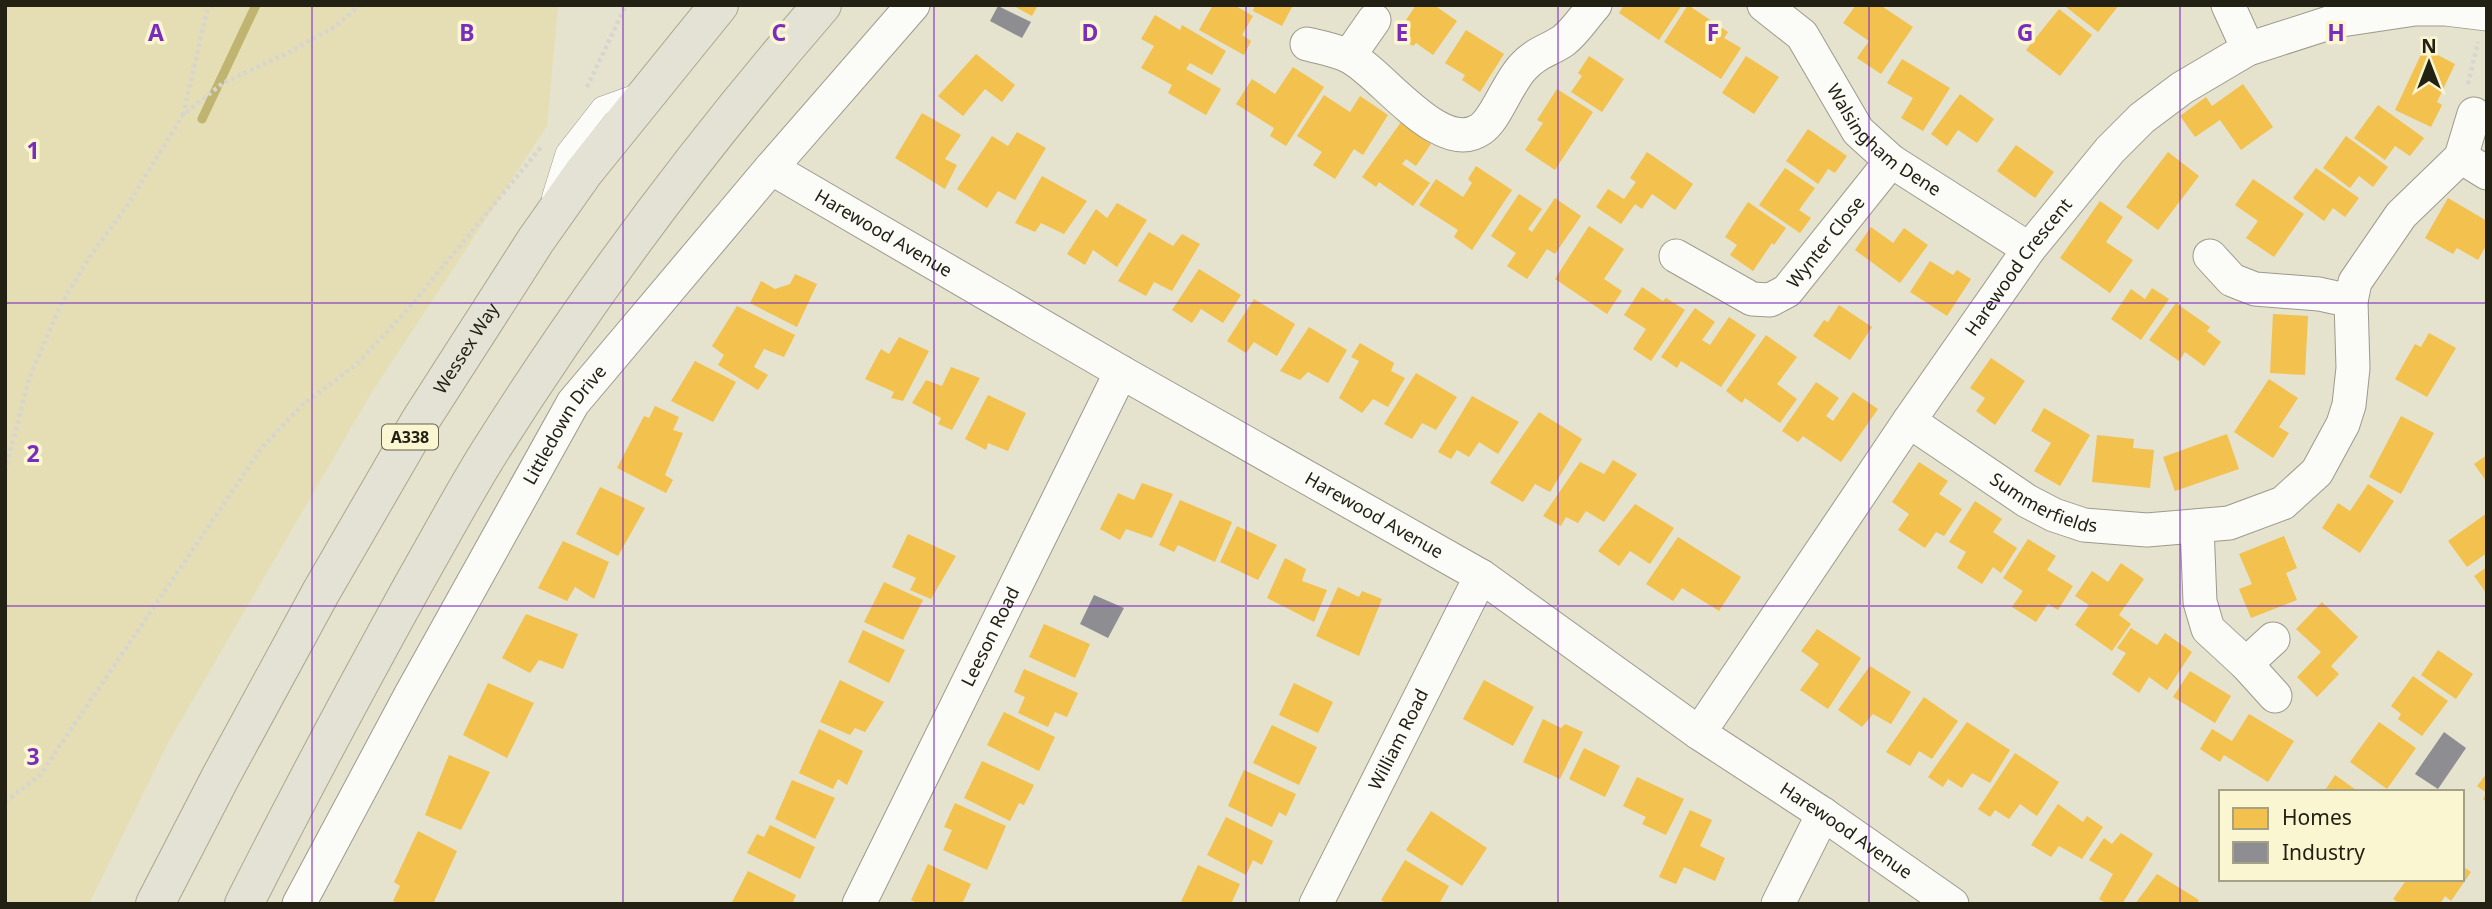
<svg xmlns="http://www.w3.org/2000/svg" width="2492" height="909" font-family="'Noto Sans',sans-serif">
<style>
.green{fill:#e5deb4}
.homes{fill:#f2c14e}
.industry{fill:#8d8d92}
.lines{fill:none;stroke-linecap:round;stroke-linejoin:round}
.stream{stroke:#bfb470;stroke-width:9}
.service-casing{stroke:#9d9a8b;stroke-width:19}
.minor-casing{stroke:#9d9a8b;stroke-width:35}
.trunk-casing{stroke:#aaa68d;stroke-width:40}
.path{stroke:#d7d5cf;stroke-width:4.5;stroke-dasharray:3.5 3.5;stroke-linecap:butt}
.service{stroke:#fbfbf8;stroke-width:18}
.minor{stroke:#fbfbf8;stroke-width:33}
.trunk{stroke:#e4e2d4;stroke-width:38}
.grid{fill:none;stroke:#7b2cbf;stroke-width:2;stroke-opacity:0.55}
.labels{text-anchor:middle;stroke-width:7;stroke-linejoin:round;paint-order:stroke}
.shield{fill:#fbf6d2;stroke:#64614c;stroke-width:2}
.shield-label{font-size:16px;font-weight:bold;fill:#232113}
.street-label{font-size:18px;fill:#232113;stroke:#fbf6d2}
.grid-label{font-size:23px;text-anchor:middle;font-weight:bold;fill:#7b2cbf;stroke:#fbf6d2;stroke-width:7;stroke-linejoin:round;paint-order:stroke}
</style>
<rect width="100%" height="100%" fill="#e5e2ce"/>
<path class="green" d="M5,5h553l-11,121 -177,269 -201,346 -80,163h-84z"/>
<path class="homes" d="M1012,5h26l-6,11z
M1213,5h21l19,11 -11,19 9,6 -7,14 -45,-25z
M1255,5h38l-11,21 -29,-15z
M1416,5h18l23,16 -24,34 -17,-12 -3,3 -17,-11z
M1624,5h58l-23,35 -40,-27z
M1688,5l40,27 -4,6 17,10 -20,31 -57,-37z
M1856,5h24l33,22 -32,47 -24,-16 12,-17 -26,-18z
M2068,5h51l-21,27 -32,-25z
M2059,9l33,26 -32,41 -34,-26z
M1155,15l25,15 2,-5 44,26 -14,24 -22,-12 -4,6 35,20 -15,26 -38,-22 4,-8 -31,-17 13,-22 -13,-7z
M1466,30l38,24 -24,38 -18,-12 3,-5 -20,-12z
M2424,48l31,16 -18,38 5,3 -11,22 -36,-17z
M976,54l39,31 -13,17 -17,-13 -22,27 -25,-20z
M1589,56l35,23 -22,33 -31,-20 11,-16 -4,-3z
M1746,56l33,21 -25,37 -32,-21z
M1902,59l48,29 -27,43 -22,-13 12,-20 -26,-15z
M1293,67l31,20 -38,59 -16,-10 4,-8 -38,-24 16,-25 23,15z
M2243,84l30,43 -32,23 -21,-30 -25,17 -15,-21 26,-19 6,9z
M1557,89l36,23 -38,58 -30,-20 18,-27 -6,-3z
M1960,94l34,25 -17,24 -19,-13 -11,16 -16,-12z
M1324,95l26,17 10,-16 28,19 -25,40 -9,-6 -19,30 -22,-14 9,-13 -25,-16z
M2378,105l46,33 -14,18 -15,-10 -10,14 -31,-22z
M922,113l39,22 -16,24 12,6 -12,24 -50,-31z
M1401,122l30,22 -15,22 -10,-7 -4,5 28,19 -17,23 -34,-24 -3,5 -14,-10z
M1808,129l39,27 -12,17 -7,-4 -10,15 -32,-23z
M1017,132l29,16 -31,52 -17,-9 -11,17 -30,-19 35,-53 16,10z
M2346,136l42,31 -15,20 -14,-11 -9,12 -27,-20z
M2016,145l38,27 -19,26 -38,-27z
M1647,152l46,32 -18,26 -23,-16 -10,15 -7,-5 -14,20 -25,-17 12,-18 16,10 12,-17 -6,-4z
M2168,152l31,24 -41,54 -32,-23z
M1476,166l36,24 -40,60 -18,-13 4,-7 -39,-25 17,-26 27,18 9,-14 -4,-4z
M1785,168l30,20 -16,22 12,8 -11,15 -41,-28z
M2316,168l43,30 -14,19 -12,-9 -9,13 -31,-23z
M1042,176l45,25 -23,33 -23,-11 -6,9 -20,-9z
M2253,179l51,35 -30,43 -28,-19 12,-17 -23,-16z
M1519,194l23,15 -14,20 4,3 23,-34 26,18 -26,38 -8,-5 -20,30 -20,-13 9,-13 -25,-17z
M2448,198l39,23v23l-9,16 -21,-12 -4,6 -28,-16z
M2100,201l23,16 -17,25 27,18 -23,33 -50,-35z
M1748,202l38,26 -12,17 -2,-2 -19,28 -23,-16 7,-10 -12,-8z
M1117,203l30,17 -30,47 -24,-17 -8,15 -18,-11 29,-45 11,9z
M1589,226l35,23 -20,30 18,12 -15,23 -52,-35z
M1871,227l22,16 11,-15 24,17 -28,38 -45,-33z
M1149,232l24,14 9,-12 18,10 -28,47 -18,-9 -8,14 -28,-15z
M1930,261l23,14 4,-5 14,9 -24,37 -37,-24z
M1199,269l42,26 -18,28 -22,-14 -9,14 -20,-13z
M795,274l22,10 -20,43 -47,-24 11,-22 14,8 15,-5z
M1642,287l21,14 3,-3 19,12 -34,51 -18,-12 13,-20 -22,-14z
M2152,288l17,11 -28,41 -30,-21 20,-30 14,10z
M1254,299l41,25 -18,32 -23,-14 -8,11 -19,-12z
M2176,303l34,24 -3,4 14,11 -17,24 -19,-14 -6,9 -30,-21z
M1839,305l33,22 -22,33 -37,-24 11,-16 4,2z
M737,306l58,29 -11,22 -20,-8 -10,18 14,8 -10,15 -40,-25 6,-10 -12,-9z
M1695,308l20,14 -13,18 8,5 19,-28 27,18 -35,52 -40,-26 -4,7 -16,-11z
M2273,314l35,2 -3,59 -35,-2z
M1309,327l38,23 -19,33 -20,-11 -8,8 -20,-9z
M2429,333l27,15 -29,49 -32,-18 20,-35 6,3z
M1766,335l31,22 -20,27 20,15 -17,24 -35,-25 -3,5 -16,-12z
M899,337l30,14 -26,50 -12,-3 3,-6 -29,-13 16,-30 8,5z
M1360,343l34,20 -3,8 14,7 -17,29 -15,-8 -11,14 -23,-15 20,-37 -8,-4z
M1991,358l34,23 -30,44 -19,-14 9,-13 -15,-10z
M695,361l41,21 -23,40 -42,-21z
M951,367l29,11 -28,52 -14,-6 3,-6 -29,-15 14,-23 16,6z
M1416,373l41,24 -21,33 -14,-7 -10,16 -28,-15z
M2269,379l29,19 -19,29 10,6 -16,25 -39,-26z
M1816,382l23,16 -13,18 7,5 20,-29 25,17 -37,53 -38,-26 -5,6 -16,-11z
M988,395l38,18 -18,38 -20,-8 -2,7 -21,-11z
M1472,396l47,26 -21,32 -19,-12 -10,15 -12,-7 -6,9 -13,-7z
M655,406l24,11 -6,13 10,3 -18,42 8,5 -7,13 -49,-25 27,-52 5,2z
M2044,408l46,27 -30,51 -26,-15 17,-28 -20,-12z
M1539,412l43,27 -32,53 -15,-8 -12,18 -33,-19z
M2401,416l33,17 -33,61 -32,-17z
M2227,434l12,35 -64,22 -12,-34z
M2097,435l37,4 -1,9 21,2 -4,38 -58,-6z
M2487,455v27l-13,-18z
M1613,460l24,14 -33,48 -18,-11 -8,12 -12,-6 -5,9 -18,-10 37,-54 24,12z
M1919,462l29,19 -9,13 23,15 -18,27 -8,-4 -11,16 -27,-18 11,-16 -17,-12z
M1142,483l31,11 -21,44 -26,-9 -6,11 -20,-11 18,-36 16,7z
M2368,484l26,17 -34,52 -38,-25 16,-25 12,8z
M600,487l45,21 -27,48 -42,-22z
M1180,500l52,22 -17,40 -37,-17 -4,7 -15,-7z
M1975,501l27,18 -9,13 24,16 -16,25 -8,-6 -11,17 -25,-16 9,-16 -17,-10z
M1635,504l39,24 -24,36 -20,-13 -11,15 -21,-15z
M2487,513v40l-20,14 -19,-26z
M1237,526l40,19 -19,35 -38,-18z
M908,534l48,22 -25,43 -21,-9 6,-12 -24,-11z
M2284,536l13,32 -11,5 11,27 -46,18 -12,-29 13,-5 -13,-30z
M1678,537l63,40 -22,34 -37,-23 -9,13 -27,-17z
M2028,539l28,17 -9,14 26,16 -15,24 -10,-6 -12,18 -24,-15 11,-16 -20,-13z
M563,541l46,21 -15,37 -19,-12 -8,14 -29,-13z
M1285,558l21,11 -4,12 25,9 -13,32 -47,-24z
M2121,563l23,16 -25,36 12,9 -19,27 -37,-26 14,-20 -14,-9 17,-25 16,11z
M2487,567v27l-13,-18z
M884,582l39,18 -20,40 -39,-18z
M1338,587l21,10 3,-6 20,8 -23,57 -43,-20z
M2322,602l36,35 -27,29 8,8 -22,23 -20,-20 24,-25 -25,-23z
M526,614l52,20 -15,35 -24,-9 -9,13 -28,-15z
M1044,624l46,20 -15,34 -46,-21z
M2131,628l26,17 8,-12 27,19 -25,38 -18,-13 -10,16 -27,-19 14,-21 -9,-5z
M1817,629l44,29 -33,51 -28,-19 19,-26 -18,-13z
M863,630l42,20 -16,33 -41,-21z
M2438,650l35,24 -17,25 -35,-24z
M1870,666l41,26 -20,32 -18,-10 -11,13 -24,-17z
M1024,669l54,24 -11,24 -12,-5 -7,15 -30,-14 7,-16 -11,-5z
M2190,671l41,25 -16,27 -42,-26z
M2413,676l35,25 -26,35 -24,-17 3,-5 -10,-8z
M840,680l44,22 -19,30 -10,-4 -5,7 -30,-13z
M1484,680l50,27 -21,39 -50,-27z
M488,683l46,20 -27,55 -44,-23z
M1294,683l39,19 -15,31 -39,-18z
M1924,697l34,24 -26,38 -13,-8 -9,15 -24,-14z
M1004,712l51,25 -16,34 -52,-26z
M2249,714l45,27 -26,41 -44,-27 -4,7 -20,-13 12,-20 20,12z
M1543,719l18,9 4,-4 18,8 -23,47 -37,-17z
M1967,722l43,28 -20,33 -18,-10 -10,15 -14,-9 -5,8 -15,-10z
M2379,722l37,26 -29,41 -37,-27z
M1272,725l45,22 -18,38 -46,-22z
M819,729l44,22 -16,34 -9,-6 -5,10 -34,-16z
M1584,748l36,18 -15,31 -36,-18z
M2015,753l44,29 -22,34 -17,-12 -11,15 -14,-9 -5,7 -12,-8z
M449,755l41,17 -29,58 -36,-15z
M982,761l52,24 -10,20 -5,-2 -9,18 -46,-23z
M1244,770l52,24 -10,22 -7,-4 -7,15 -44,-21z
M2487,773v29l-4,-3 4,-6 -10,-7z
M2335,775l24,17h-35z
M1637,777l47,22 -18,36 -24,-11 4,-7 -23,-11z
M792,780l43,18 -20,41 -40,-20z
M955,803l51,23 -19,44 -44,-20 9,-20 -8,-3z
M2058,804l25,18 4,-6 16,11 -21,32 -23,-13 -8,11 -20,-12z
M1690,810l22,10 -12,26 25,12 -10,23 -31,-14 -8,17 -17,-7z
M1431,811l56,37 -25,38 -56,-36z
M1226,817l47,24 -11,24 -9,-5 -7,15 -39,-20z
M770,825l45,22 -15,32 -53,-26 10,-19 7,3z
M418,831l39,20 -24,53h-33l-7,-3 7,-15 -6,-4z
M2121,833l32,21 -31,50h-15l-8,-5 14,-25 -24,-14 15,-22 8,6z
M1405,860l44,26 -10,18h-52l-6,-4z
M928,864l43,20 -9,20h-43l-8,-4z
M1198,865l42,19 -9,20h-51z
M2462,866l9,6 -20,29 -6,-5 -5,8h-40l-7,-5 14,-20h55z
M748,871l48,24 -4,9h-61z
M2157,874l42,26 -3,4h-61z"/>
<path class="industry" d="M998,6l33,16 -9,16 -32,-17z
M1094,595l30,13 -16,30 -28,-14z
M2444,732l22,16 -28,41 -23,-15z"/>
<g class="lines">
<path class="stream" d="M202,119l54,-114"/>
<defs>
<path id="service" d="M551,197l14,-45 36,-46 39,-14"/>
<g id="minor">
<path id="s1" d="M1764,5l38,30 56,96 33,30 138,88"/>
<path d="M2228,5l20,44"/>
<path d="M1307,44c13,3 29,6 41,12 33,15 92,102 133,73 15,-10 26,-45 42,-62 14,-15 25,-16 40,-26 12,-9 22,-25 32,-36"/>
<path d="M1349,56l25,-36"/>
<path d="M2461,157l13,-43"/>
<path id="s2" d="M771,168l350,204 360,204 218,157 124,81 129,90"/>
<path id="s3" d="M1676,256l76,43 18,1 17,-9 104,-130"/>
<path d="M2210,256l22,24 23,9 64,5 32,7"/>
<path id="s4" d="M1909,421l118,80 27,14 30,10 63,5 82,-7 54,-20 34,-31 26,-48 6,-19 4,-37 -2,-67 4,-19 46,-67 60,-58 26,16"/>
<path d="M2197,526l3,76 8,27 38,35 29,32"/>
<path d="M2246,664l27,-25"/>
<path id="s5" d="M1699,733l210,-312 120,-172 81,-99 32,-32 40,-30 66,-39 87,-28 80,-12h31l41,5"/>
<path id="s6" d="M299,904l111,-208 163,-293 198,-235 142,-163"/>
<path id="s7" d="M859,904l262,-532"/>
<path id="s8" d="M1316,904l165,-328"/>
<path d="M1778,904l45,-90"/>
</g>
<g id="trunk">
<path id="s9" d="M155,904l66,-128 100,-184 99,-171 116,-181 48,-68 135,-167"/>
<path d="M244,904c54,-107 111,-214 169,-319 24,-42 47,-85 72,-126 100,-160 213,-311 337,-454"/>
</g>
</defs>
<use href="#service" class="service-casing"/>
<use href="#minor" class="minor-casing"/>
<use href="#trunk" class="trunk-casing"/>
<path class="path" d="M2468,84l10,-42
M587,87l39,-82
M183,115l24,-104 5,-6
M5,471l24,-92 30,-71 29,-49 39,-53 56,-91 40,-32 67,-31 46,-26 24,-21
M5,802l35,-27 221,-326 41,-44 55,-41 51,-55 134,-163"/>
<use href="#service" class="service"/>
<use href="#minor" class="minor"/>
<use href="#trunk" class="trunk"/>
</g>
<path class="grid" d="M312,5v899M623,5v899M934,5v899M1246,5v899M1558,5v899M1869,5v899M2180,5v899M5,303h2482M5,606h2482"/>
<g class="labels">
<rect class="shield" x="382" y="424.5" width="56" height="25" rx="5"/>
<g class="shield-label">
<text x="410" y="443">A338</text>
</g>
<g class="street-label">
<text dy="6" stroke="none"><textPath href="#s1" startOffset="184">Walsingham Dene</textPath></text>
<text dy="6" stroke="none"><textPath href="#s2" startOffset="130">Harewood Avenue</textPath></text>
<text dy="6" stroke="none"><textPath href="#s3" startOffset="187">Wynter Close</textPath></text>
<text dy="6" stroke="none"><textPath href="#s5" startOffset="565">Harewood Crescent</textPath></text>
<text dy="6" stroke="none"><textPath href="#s9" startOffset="637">Wessex Way</textPath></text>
<text dy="6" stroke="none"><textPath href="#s6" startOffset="548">Littledown Drive</textPath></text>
<text dy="6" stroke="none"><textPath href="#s4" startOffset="159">Summerfields</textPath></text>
<text dy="6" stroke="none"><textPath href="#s2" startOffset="696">Harewood Avenue</textPath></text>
<text dy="6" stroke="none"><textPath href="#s7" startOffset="298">Leeson Road</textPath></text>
<text dy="6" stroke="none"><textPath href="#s8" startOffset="184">William Road</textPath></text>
<text dy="6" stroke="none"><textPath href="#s2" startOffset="1264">Harewood Avenue</textPath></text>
</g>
</g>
<g class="grid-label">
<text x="156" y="41">A</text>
<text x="467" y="41">B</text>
<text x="779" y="41">C</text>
<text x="1090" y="41">D</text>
<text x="1402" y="41">E</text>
<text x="1713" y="41">F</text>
<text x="2025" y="41">G</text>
<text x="2336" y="41">H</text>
<text x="33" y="159">1</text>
<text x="33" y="462">2</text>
<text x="33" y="765">3</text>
</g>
<rect width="2492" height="909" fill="none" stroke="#232113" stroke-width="14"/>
<rect x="2219" y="790" width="245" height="91" fill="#fbf6d2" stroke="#a5a186" stroke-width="2"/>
<rect x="2233" y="808" width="35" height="21" fill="#f2c14e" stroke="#a5a186" stroke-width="2"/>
<text x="2282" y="825" font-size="21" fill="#232113">Homes</text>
<rect x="2233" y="842" width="35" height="21" fill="#8d8d92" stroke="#a5a186" stroke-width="2"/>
<text x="2282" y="860" font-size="21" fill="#232113">Industry</text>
<g transform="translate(2429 63)" stroke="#fbf6d2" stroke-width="5" paint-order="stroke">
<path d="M0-5L12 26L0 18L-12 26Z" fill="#232113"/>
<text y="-10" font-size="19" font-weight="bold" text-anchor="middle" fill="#232113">N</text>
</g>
</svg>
